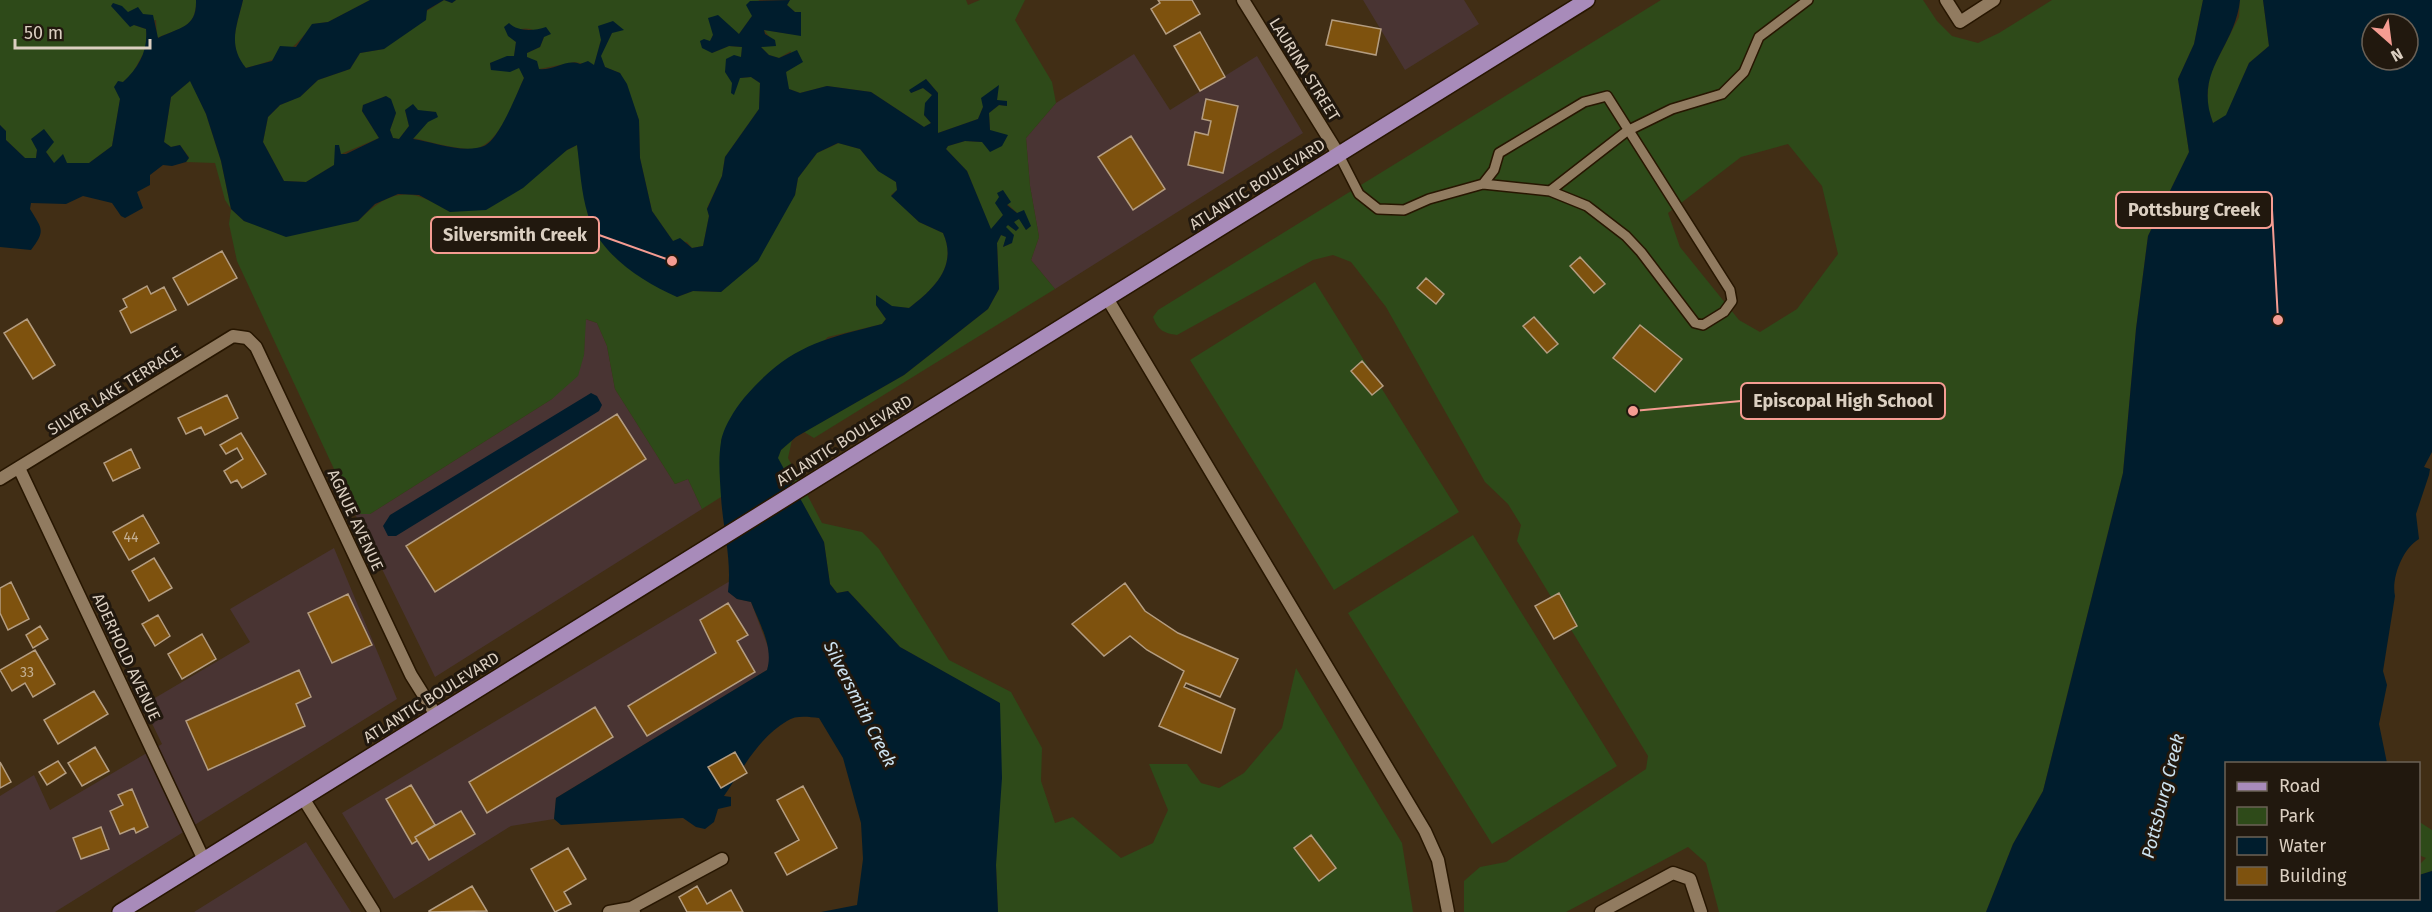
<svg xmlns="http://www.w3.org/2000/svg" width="2432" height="912" font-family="'Fira Sans',sans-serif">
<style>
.commercial{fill:#493433}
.green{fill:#2e4a19;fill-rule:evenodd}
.water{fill:#001d2d;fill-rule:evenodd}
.building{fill:#7e520e;stroke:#b49d81;stroke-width:1.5}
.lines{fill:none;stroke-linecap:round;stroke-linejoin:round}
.service-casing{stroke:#271600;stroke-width:12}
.minor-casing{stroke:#271600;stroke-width:15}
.primary-casing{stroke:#271600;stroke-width:18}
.service{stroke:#917b60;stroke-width:9}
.minor{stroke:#917b60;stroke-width:12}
.primary{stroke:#a88bba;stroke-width:15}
.labels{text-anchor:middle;stroke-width:6;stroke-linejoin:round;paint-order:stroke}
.number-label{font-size:14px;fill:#c4b094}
.street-label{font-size:16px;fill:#dbcfc1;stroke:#21180e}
.water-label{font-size:18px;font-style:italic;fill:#cde3f1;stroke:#21180e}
.leader{fill:none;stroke:#f59c92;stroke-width:2}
.callout-dot{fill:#f59c92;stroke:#21180e;stroke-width:2}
.callout{fill:#21180e;stroke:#f59c92;stroke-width:2}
.callout-label{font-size:18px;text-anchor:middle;font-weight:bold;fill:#dbcfc1}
</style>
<rect width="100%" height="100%" fill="#412e15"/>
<path class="commercial" d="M1363,0h101l15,24 -74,46z
M1134,54l36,56 87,-54 46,77 -248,156 -24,-29 8,-23 -9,-51 -4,-48 30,-35z
M585,319l12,4 10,23 8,43 60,95 13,-5 14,30 -267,168 -80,-163h15l182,-115 32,-44z
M334,548l63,151 -342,213h-55v-116l34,-21 16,35 112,-66 -19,-39 107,-63 -20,-33z
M730,581l-1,11 8,7 14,3 17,45 2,12 -3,11 -211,128 -2,21 -43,7 -117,73 -52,-86z
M306,842l45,70h-157z"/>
<path class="green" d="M0,0h196c1,28 -17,28 -39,38l-1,-18 -22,5 12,4 2,16 -16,29 -9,8 -11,64 -23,17h-35l-8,-11 -9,-2 -1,8h-11l-19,-18v-9l-6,-6z
M243,0h127l-42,22 -15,2c-20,27 -35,37 -68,44 -18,-23 -8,-42 -2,-68z
M444,0l8,3 4,-3h303l-7,16 -13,18 -26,1 -3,6 2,12 17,-7 13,1 -2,31 11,-1 9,6 -1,26 -34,48 -3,19 -15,32 2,8 -6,30 -11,2 -5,-6 -14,-1 -21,-30 -12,-53 -1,-38 -19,-47 -15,-6 -5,-11 12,-23 1,-12 -12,19 -7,26 -19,-4 -36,7 -3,-7 -9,-5v-4l13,-6 4,-10c-11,-11 -24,-11 -36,-2l8,7 -2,15 -24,6 1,7 29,-3 4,11c-10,21 -25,70 -52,71 -18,0 -41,-7 -59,-11l23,-26 -31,-2 4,16 -10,13 -6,-1 -3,-8 6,-17 -10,-17 -23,9 -1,6 17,27 -38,16 -7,11 -28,17 -22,-1 -21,-39 5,-25 12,-12 21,-9 17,-16 32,-11 10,-16 24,-4 43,-38z
M790,0h176l2,5 12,-5h45l-10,20 37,62 4,21 -30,35 4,48 9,51 -8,23 24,29 -241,149 -10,-6 100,-57 84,-66 11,-20 -2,-46 4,-8 6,2 -4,10 9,-4 -7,-16 2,-3 9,7 -2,-9 5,-4 7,12 5,-4 -31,-29 3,18 -12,15 -24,-59 -21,-22 2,-3 17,-5 18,1 7,-12 -1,-17 10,-8 7,1 -9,-6 1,-14 -15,21 -5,12 -40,14v-40l-12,-14 -15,14 12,-5 9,7 -8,20 7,8 -7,4 -53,-35 -44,-6 -27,7 -11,-4 -4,-11 6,-27 -12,7 -10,-3 -9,-9 16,-1 -12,-15 27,4 10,-22h-6l-8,-7z
M1661,0h262l14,21 15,15 26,7 21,-10 53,-33h151l-9,44 -16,35 11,73 -41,84 -12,93 -13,144 -80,318 -30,53 -27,68h-267l-13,-49 -18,-16 -122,65h-102v-31l16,-14 26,-5 140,-93 2,-13 -131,-215 4,-16 -13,-21 -23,-22 -99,-175 -35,-45 -18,-7 -20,5 -136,75c-14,-2 -19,-5 -24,-18l5,-7zM1788,144l34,42 16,68 -41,55 -37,23 -21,-12 -59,-73 -12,-34 73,-56z
M2240,0h23l6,46 -20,17 -23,53 -13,7 -6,-18 2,-29 30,-59z
M191,80l15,34 15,47 10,48 13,12 17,5 97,-5c33,-33 53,-34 92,-9l127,-67 11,70 89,82 16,-6 28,1 15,-14 59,-83 3,-17 19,-25 22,-10 21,6 18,21 18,12 1,8 -6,5 28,27 24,11c15,33 -9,56 -34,75l-33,-3 10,14 -4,5 -54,13 -107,103v57l-19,12 -14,-30 -13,5 -60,-95 -8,-43 -10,-23 -11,-4 -2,36 -6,21 -26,23 -182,115h-15l-118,-253 -8,-37 2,-15 -6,-9 -10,-37 -29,-1 3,-5 -9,-12 -9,2 -7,-5 7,-45z
M1315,282l144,230 -125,78 -144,-230z
M792,440l-4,18 34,65 40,9 17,17 70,111 62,32 31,56 -1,33 14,42 18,-6 48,41 32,-15 15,-33 -19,-46h38l14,19 18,5 25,-15 38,-45 14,-60 106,175 11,69h-415l-2,-47 3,-162 -99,-56 -52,-56 -11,2 -7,-9 -6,-42 -47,-84 4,-8z
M1473,535l144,231 -125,78 -144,-231z
M2418,821l14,9v41l-13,4v-10l7,-7 -7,-3z"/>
<path class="water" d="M196,0h47c-6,26 -16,45 3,68l26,-7 8,-15 16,1 16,-23 16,-2 42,-22h86l-4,3 -8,-3 -17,10 -1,10 -42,29 -24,4 -10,16 -32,11 -18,17 -20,8 -12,12 -5,25 21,39 22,1 28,-17 1,-20h4l2,9h5l33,-16 -17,-27 1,-6 23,-9 5,3 5,14 -6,17 3,8 6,1 10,-13 -4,-16 8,-6 5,6 18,2 2,5 -10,5 -15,17c20,3 51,15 71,7 15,-6 33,-53 40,-68l-5,-10 -9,4 -19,-2 -1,-7 17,-7h7l2,-14 -8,-6 -4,-9 5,-4c9,9 25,8 37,4l5,7 -7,3 -4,10 -13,6v4l10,4 2,8c14,2 28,-11 41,-5l8,-3 6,4 7,-25 -3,-14 15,-5 11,9 -12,3 -11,23 4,11 15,6 7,11 12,36 1,38 12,53 21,30 7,-3 12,10 11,-2 6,-30 -2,-7 15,-33 3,-19 34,-48 1,-26 -9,-6 -11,1 -6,17 -3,-2 1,-10 -7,-11 1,-13 8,-4 7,2 1,-10 -13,-1 -17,7 -10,-5 -2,-7 4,-2 6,2 3,-6 -5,-17 10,-3 21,19 13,-18 -6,-11 4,-4 40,-1 -3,5 8,7h6v24l-37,-6 1,4 10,6 1,6 -15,1 8,8 10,3 18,-8 6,12 -17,10 3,17 11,4 27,-7 44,6 53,35 7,-4 -7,-8 1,-12 7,-8 -9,-7 -12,5 -2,-3 17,-11 12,14v40l40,-14 5,-12 -2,-9 18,-13 -2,15 10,1v5l-8,-1 -10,8 1,17 18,5 -6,11 -12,6 -8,-10 -17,-1 -17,5 -2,3 21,22 24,58 12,-14 -8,-12 4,-6 -2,-4 6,-3 8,12 -4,3 10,8 7,-3 7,16 -5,4 -7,-11 -5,3 5,6 -3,3 -8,-6 -2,2 8,8 -2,8 -9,4 3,-10 -5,-2 -4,8 2,46 -11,20 -84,66 -108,62 -15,13 -3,8 46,84 6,42 7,9 11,-2 52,56 100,56 2,75 -6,87 2,47h-177l36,-7 6,-46 -2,-36 -18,-65 -24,-40c-11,-1 -23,-3 -32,3 -28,16 -45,49 -63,75l7,1v9l-13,3 -4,13 -9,7 -9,-2 -13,-9 -122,7 -7,-6 2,-21 211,-128c7,-23 -8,-47 -16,-68l-14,-3 -9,-7c4,-32 -5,-63 -7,-95 -1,-17 -3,-38 0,-55 2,-14 14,-33 23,-44 44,-51 75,-58 138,-74l4,-5 -10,-14v-10l16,11 17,2c25,-19 49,-42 34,-75l-24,-11 -28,-26 6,-6 -1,-8 -18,-11 -18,-22 -22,-6 -21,10 -19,25 -3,17 -37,66 -37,31 -28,-1 -16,6c-36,-16 -78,-43 -89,-82 -7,-22 -8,-47 -11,-70l-10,5 -44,38 -37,22 -36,2 -31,-17 -21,-1 -23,10 -17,17 -72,16 -42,-16 -13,-12 -10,-48 -15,-47 -16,-33 -19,16 -7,45 7,5 9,-2 9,13 -3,4 -14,4 -9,-1 -13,10v10l-13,7 6,16 -18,10 -4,-2 -9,-13 -29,-7 -17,8 -35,-1 -1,6c12,20 16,21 1,41l-31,-3v-122l6,6v9l19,18h11l1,-8 -6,-11 13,-10 10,13 -8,10 8,11 9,-9 4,9h22l23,-17 8,-47 -6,-12 4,-6 5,1c16,-15 25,-31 23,-53l-12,-4 -4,2 -19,-21 2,-3 9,3 6,6 10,-5 5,7 10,1 5,23c22,-11 39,-10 38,-38z
M2203,0h37c-5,49 -47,70 -27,123l13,-8 23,-52 20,-17 -6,-46h169v452l-8,15 6,2 -1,6 -13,39 3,25c-16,9 -28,39 -24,57l-12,75 4,14 -8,39 8,39 -161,1v134h192l1,-23 13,-4v41h-446l27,-68 30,-53 80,-318 13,-144 12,-93 41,-84 -11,-73 16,-35zM2372,24h36v36h-36z
M591,393l6,3 5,9 -3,6 -203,125h-8l-5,-10 7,-11z"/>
<path class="building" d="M1158,0h34l8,14 -34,20 -15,-25 9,-6z
M1332,20l49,9 -5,26 -50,-10z
M1200,32l25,45 -25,14 -26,-45z
M1206,99l32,7 -15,67 -35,-8 7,-33 13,3 3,-14 -9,-2z
M1131,136l34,53 -32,21 -35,-53z
M222,251l15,27 -49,27 -15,-27z
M1580,257l25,27 -11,9 -24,-27z
M1426,278l18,16 -8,10 -19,-16z
M147,286l4,8 13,-7 12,23 -45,23 -11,-22 7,-4 -4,-8z
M1534,317l24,27 -11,9 -24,-27z
M27,319l28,46 -22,14 -29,-46z
M1640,325l42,34 -27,33 -42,-34z
M1362,361l21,25 -11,9 -21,-24z
M227,395l11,23 -33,17 -4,-8 -15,7 -8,-16z
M617,414l29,45 -211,133 -29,-46z
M241,433l25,41 -24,14 -5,-8 -6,3 -7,-12 19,-12 -6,-11 -11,6 -6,-9z
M131,449l9,19 -27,13 -9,-18z
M143,515l16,28 -30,17 -16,-28z
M154,558l18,30 -23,13 -17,-30z
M11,582l18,37 -21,11 -8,-17v-25z
M1125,583l20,28 33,22 60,26 -18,38 -34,-14 -2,4 51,22 -14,44 -62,-27 25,-55 -37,-21 -17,-14 -26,20 -32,-32z
M1559,593l18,33 -23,13 -19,-33z
M348,594l24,51 -40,18 -24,-50z
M728,603l20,32 -11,6 18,31 -108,64 -19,-30 88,-53 -16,-33z
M158,615l12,21 -15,10 -13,-22z
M40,626l8,13 -15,9 -7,-13z
M202,634l14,25 -34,20 -14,-25z
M35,650l20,34 -22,13 -8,-14 -13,8 -12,-21z
M299,670l12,27 -15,7 9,22 -97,44 -22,-49z
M94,691l14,23 -50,30 -14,-24z
M595,707l18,30 -126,76 -18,-31z
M95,747l14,24 -27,15 -14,-23z
M735,752l12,21 -26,15 -13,-21z
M58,761l8,12 -19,12 -8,-13z
M0,762l11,20 -11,6z
M411,785l24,40 -20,12 2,4 -5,3 -26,-45z
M803,786l34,62 -50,27 -12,-22 24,-13 -22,-40z
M132,789l16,38 -12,6 -2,-5 -14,6 -10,-23 13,-6 -5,-10z
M461,811l14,23 -46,26 -14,-23z
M101,827l8,22 -28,10 -8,-21z
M1311,835l25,33 -17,13 -25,-33z
M568,848l18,31 -22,13 7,12 -16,8 -24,-43z
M472,886l15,25 -58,1v-1z
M697,886l10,18 24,-14 12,22h-56l-8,-15z"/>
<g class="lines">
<defs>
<path id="service" d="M1339,155l20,39 19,15 26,1 25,-11 54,-15 67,7 37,15 39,30 15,16 54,71 8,2 21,-13 8,-11 -2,-11 -123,-194 -23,6 -85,51 -5,17 -11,14
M1550,191l77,-60 45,-22 50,-15 22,-22 15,-35 49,-37"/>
<path id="minor" d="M1243,0l96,155
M1946,0l14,22 34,-22
M1107,298l318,533 13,29 10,52
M19,468l185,392
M0,479l233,-143 14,2 9,9 155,328 25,40
M303,798l71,114
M631,908l91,-49
M609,912l22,-4 3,4
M1601,912l72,-39 17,6 11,33"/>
<path id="primary" d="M120,912l1467,-912"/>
</defs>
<use href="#service" class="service-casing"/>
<use href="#minor" class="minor-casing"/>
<use href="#primary" class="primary-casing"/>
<use href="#service" class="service"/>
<use href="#minor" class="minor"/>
<use href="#primary" class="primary"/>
</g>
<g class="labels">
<g class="number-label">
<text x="131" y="542">44</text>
<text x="27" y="677">33</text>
</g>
<g class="street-label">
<text transform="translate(1305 69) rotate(58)" y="6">LAURINA STREET</text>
<text transform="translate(1257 184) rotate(-32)" y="6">ATLANTIC BOULEVARD</text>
<text transform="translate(114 390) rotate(-32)" y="6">SILVER LAKE TERRACE</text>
<text transform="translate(844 440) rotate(-32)" y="6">ATLANTIC BOULEVARD</text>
<text transform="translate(356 520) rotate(65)" y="6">AGNUE AVENUE</text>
<text transform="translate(127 657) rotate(65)" y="6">ADERHOLD AVENUE</text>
<text transform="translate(431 697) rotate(-32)" y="6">ATLANTIC BOULEVARD</text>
</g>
<g class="water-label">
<text transform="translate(860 704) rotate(63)" y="6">Silversmith Creek</text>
<text transform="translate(2163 796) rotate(-76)" y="6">Pottsburg Creek</text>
</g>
</g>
<path class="leader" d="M2278 320L2272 210M672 261L599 235M1633 411L1741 401"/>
<g class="callout-dot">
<circle cx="2278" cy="320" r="6"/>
<circle cx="672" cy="261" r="6"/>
<circle cx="1633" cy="411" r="6"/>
</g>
<g class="callout">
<rect x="2116" y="192" width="156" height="36" rx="6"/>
<rect x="431" y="217" width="168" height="36" rx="6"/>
<rect x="1741" y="383" width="204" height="36" rx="6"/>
</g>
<g class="callout-label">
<text x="2194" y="216">Pottsburg Creek</text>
<text x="515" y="241">Silversmith Creek</text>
<text x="1843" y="407">Episcopal High School</text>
</g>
<rect x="2225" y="762" width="195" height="138" fill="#21180e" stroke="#6b6156" stroke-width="1.5"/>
<rect x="2237" y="782" width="30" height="9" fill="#a88bba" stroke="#6b6156" stroke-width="1.5"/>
<text x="2279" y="792" font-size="18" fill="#dbcfc1">Road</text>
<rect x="2237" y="807" width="30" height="18" fill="#2e4a19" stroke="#6b6156" stroke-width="1.5"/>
<text x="2279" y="822" font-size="18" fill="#dbcfc1">Park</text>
<rect x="2237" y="837" width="30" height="18" fill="#001d2d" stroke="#6b6156" stroke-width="1.5"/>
<text x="2279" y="852" font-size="18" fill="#dbcfc1">Water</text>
<rect x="2237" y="867" width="30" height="18" fill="#7e520e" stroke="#6b6156" stroke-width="1.5"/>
<text x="2279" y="882" font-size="18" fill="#dbcfc1">Building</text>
<g transform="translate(2390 42) rotate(152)"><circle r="28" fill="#21180e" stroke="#6b6156" stroke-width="1.5"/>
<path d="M0-4.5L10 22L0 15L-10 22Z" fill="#f59c92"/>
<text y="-9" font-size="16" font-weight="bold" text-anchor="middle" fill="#dbcfc1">N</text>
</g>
<path d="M15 39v9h135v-9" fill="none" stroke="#dbcfc1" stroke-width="3"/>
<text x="24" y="39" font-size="18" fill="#dbcfc1" stroke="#21180e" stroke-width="4.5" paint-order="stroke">50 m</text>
</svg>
